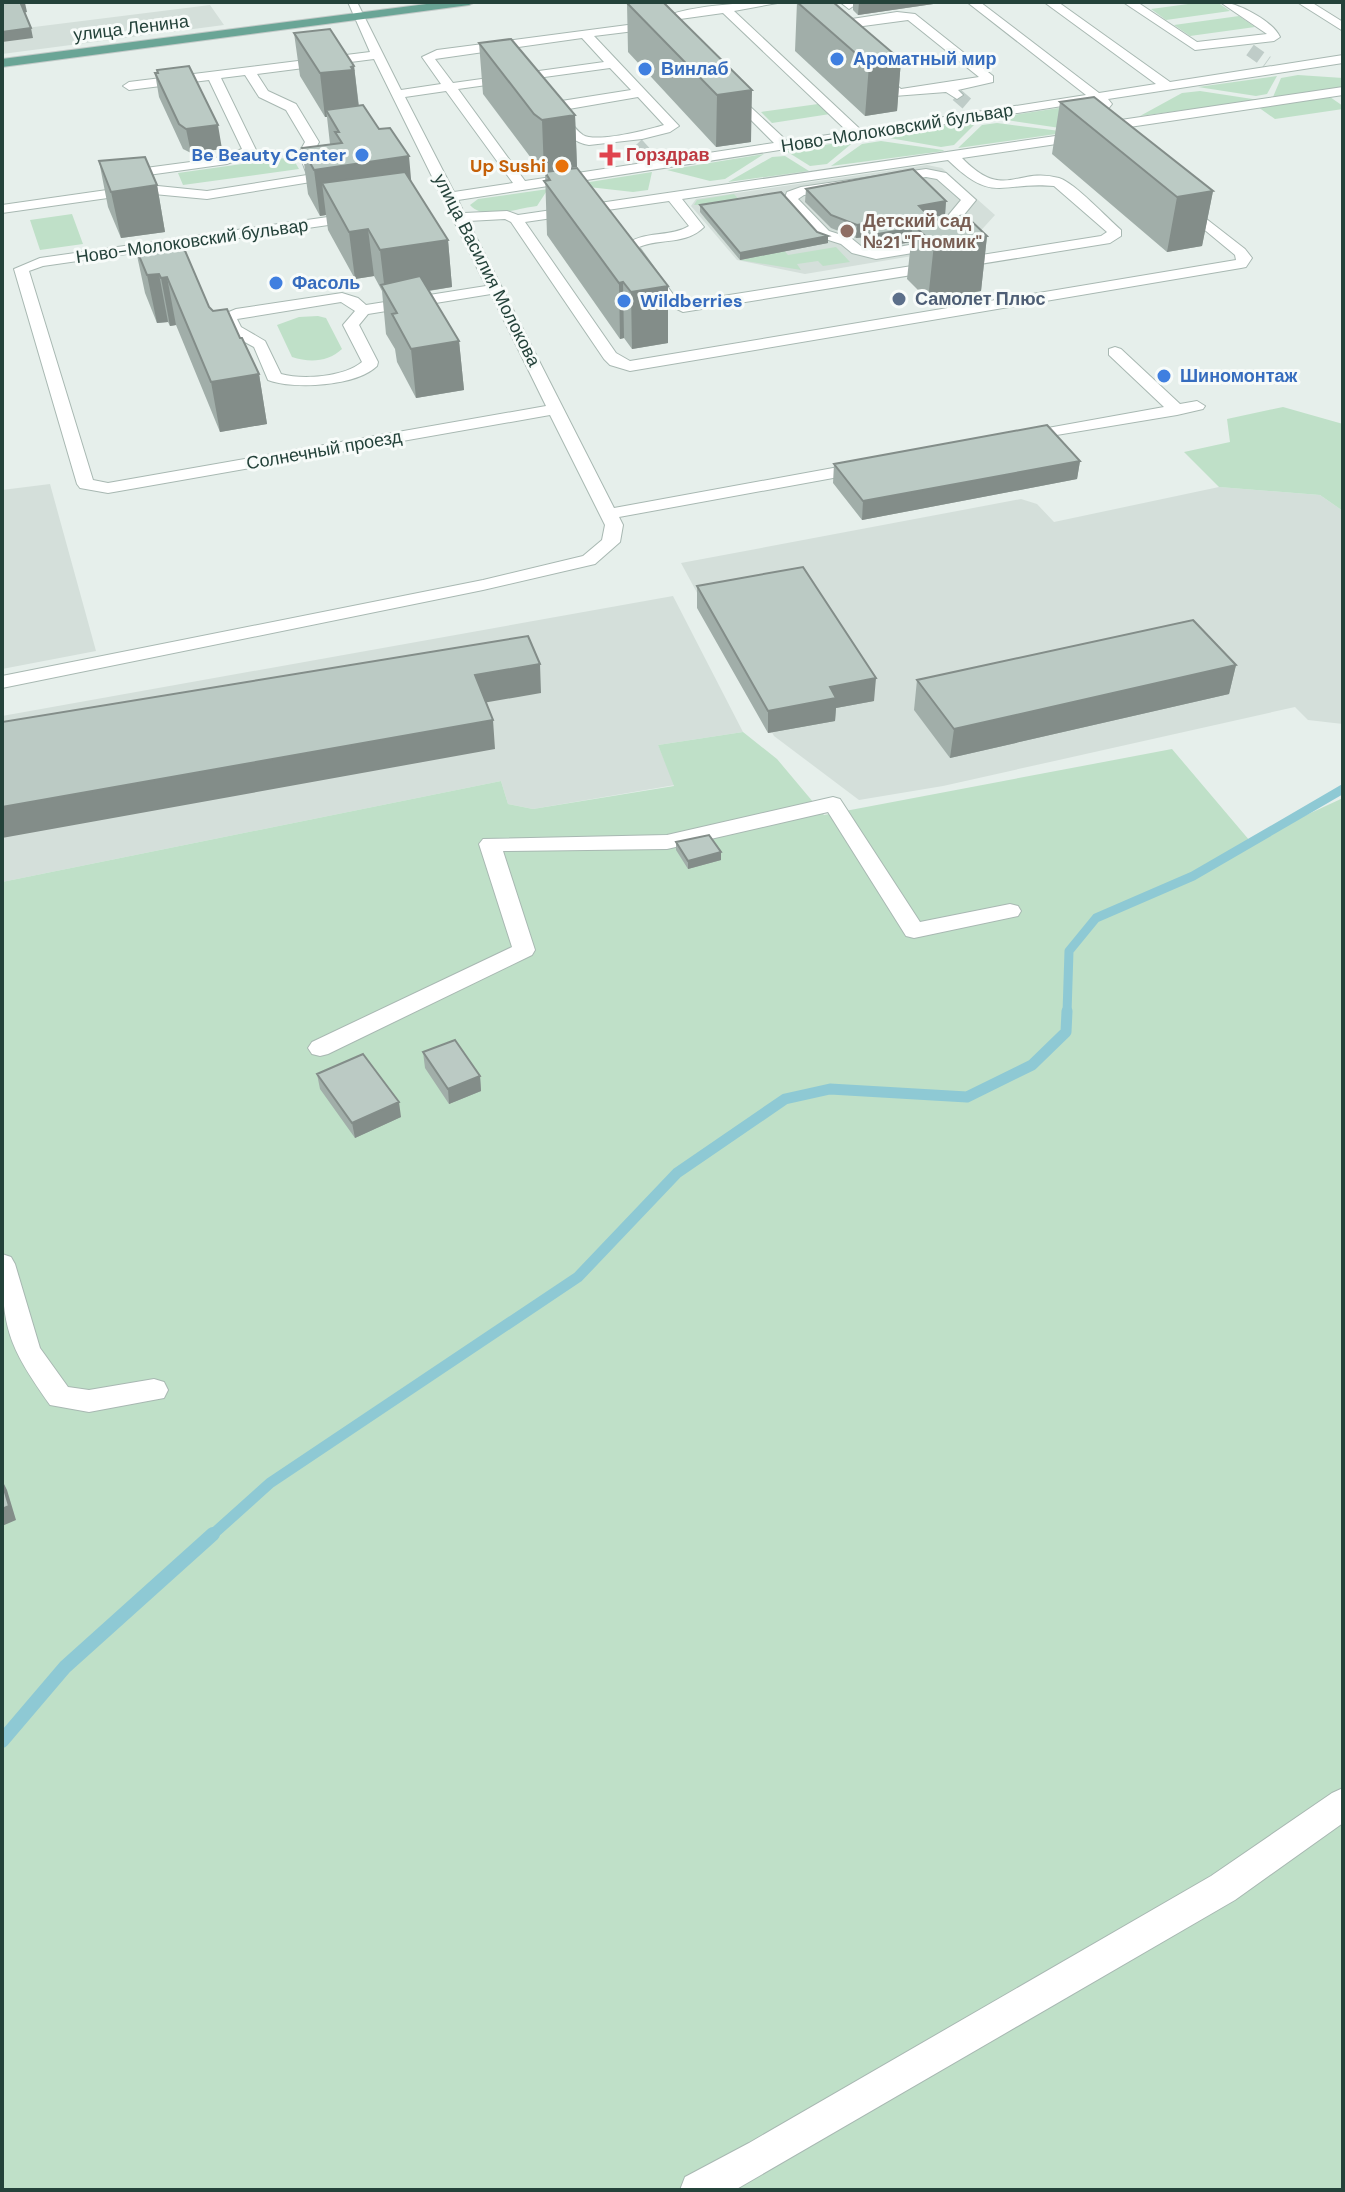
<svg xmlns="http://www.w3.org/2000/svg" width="1345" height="2192" font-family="'DM Sans',sans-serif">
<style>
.built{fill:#d4dfda}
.green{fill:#bfe0c8}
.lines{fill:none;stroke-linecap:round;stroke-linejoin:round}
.stream-far2{stroke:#8ec9d4;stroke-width:9}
.stream-far1{stroke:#8ec9d4;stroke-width:11}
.stream{stroke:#8ec9d4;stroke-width:14}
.minor-tunnel{stroke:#bfccc8;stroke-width:13;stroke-dasharray:13 7;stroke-linecap:butt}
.minor-casing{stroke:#a8b8b2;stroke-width:2}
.major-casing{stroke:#c2cac8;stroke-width:2}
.minor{fill:#fff;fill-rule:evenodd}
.major{fill:#6aa596;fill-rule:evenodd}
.wall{fill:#a1aea9}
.shaded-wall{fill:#838d89}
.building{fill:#bbcac4;stroke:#838d89;stroke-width:2}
.shop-dot{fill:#3f7fe0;stroke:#f7fbf9;stroke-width:3}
.health-dot{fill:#e0444e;stroke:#f7fbf9;stroke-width:3}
.food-dot{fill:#e8710a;stroke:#f7fbf9;stroke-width:3}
.education-dot{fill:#8d6e63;stroke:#f7fbf9;stroke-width:3}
.service-dot{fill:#5c6f8a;stroke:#f7fbf9;stroke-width:3}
.labels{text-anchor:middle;stroke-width:6;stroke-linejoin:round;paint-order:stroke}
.far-street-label{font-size:18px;fill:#24423a;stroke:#f7fbf9}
.far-shop-label{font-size:18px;font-weight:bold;fill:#366cbe;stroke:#f7fbf9;text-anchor:start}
.far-health-label{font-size:18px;font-weight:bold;fill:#be3a42;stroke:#f7fbf9;text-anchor:start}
.far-food-label{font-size:18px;font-weight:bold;fill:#c56008;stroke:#f7fbf9;text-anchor:end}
.far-education-label{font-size:18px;font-weight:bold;fill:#785e54;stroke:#f7fbf9;text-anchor:start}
.far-service-label{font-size:18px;font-weight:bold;fill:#4e5e75;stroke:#f7fbf9;text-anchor:start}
</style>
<rect width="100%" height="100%" fill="#e6efeb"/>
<path class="built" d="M210,5l14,20 -222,29v-23z
M927,165l15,3 53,47 -29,32 -161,27 -68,-14 -46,-54 5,-7z
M50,484l46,167 -94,18v-179z
M1219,487l101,8 23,16v213l-35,-4 -13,-13 -352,79 -84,14 -85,-64 -93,-173 340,-64 16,5 17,18z
M673,596l70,136 -85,13 17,40 -142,24 -25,-5 -7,-23 -499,101v-166z"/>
<path class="green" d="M1203,2h14l13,9 -64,9 -15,-11z
M1239,16l16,11 -65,9 -16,-11z
M1298,75l45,3v10l-70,9 8,-19z
M1277,76l-10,18 -11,2 -58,-9z
M1200,91l59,9 -119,16 42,-23z
M1330,97l13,9v3l-68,10 -17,-12z
M818,104l12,10 -58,9 -11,-11z
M1065,107l-5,21 -67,-10z
M973,121l3,2 -22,22 -13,2 -63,-11z
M997,123l63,8 -4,3 -98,14 24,-23z
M856,140l-29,24 -17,2 -24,-15z
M881,141l62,9 1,1 -113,15 31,-22z
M764,154l-39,25 -15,2 -43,-11z
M785,156l24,15 -81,11 44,-25z
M292,157l7,12 -116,16 -5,-12z
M652,172l-4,18 -15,2 -62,-7z
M548,189l-11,17c-18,2 -54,15 -67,-1l8,-6z
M734,194l54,61 48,-8 14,15 -27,4 -5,-5 -21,3 4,6 -61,-10 14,-3 -30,-17 -7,-7 14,-3 -8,-9 -14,2 -5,-6 14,-2 -8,-10h-16l3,-5z
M72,214l11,30 -43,6 -10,-30z
M318,316l8,2 16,31c-14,13 -32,14 -50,8l-15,-32 22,-8z
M1283,407l60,17v87l-23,-16 -101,-8 -35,-35 46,-10 -3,-23z
M743,732l34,27 47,56 348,-66 78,92 93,-43v1392h-1341v-1308l499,-101 7,23 25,5 141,-23 -16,-41z"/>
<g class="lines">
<path class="stream-far2" d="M1067,1013l2,-62 27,-33 97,-42 150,-87"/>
<path class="stream-far1" d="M211,1536l59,-53 308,-206 99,-104 108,-74 45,-10 137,8 65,-32 34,-33 1,-21"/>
<path class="stream" d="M2,1741l63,-74 148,-133"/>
<path class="minor-tunnel" d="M1250,50l17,12
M957,95l15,13
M637,144l12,13"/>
<defs>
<path id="minor" d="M348,2l10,2 43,86 40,-6 -19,-27 15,-7 221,-29c20,-16 97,-19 125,-19l-49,9 127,119 225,-35 -119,-93h13l119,91 57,-9 -112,-82h14l112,80 173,-27v8l-235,36 4,5 -18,23 20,-6 229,-34v8l-227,34 -46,13 -108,16c43,44 54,8 97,20 16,5 48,40 62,52v6l-11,7 -427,69 -18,-9 -41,-57c18,-16 45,-8 65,-20l-20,-25 -144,21 91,131 14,8 606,-101 -1,-5 -58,-48v-6l5,-1 63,49 7,9 -6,9 -5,1 -611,103 -20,-6 -6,-6 -93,-137 -6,-3 -37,2 146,287 252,-46 8,5 -8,5 -247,45 4,8 -3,17 -25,22 -112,26 -481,98v-12l481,-96 100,-24 19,-16 3,-15 -55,-110 -442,78 -28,-5 -3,-4 -63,-215 26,-11 316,-45 7,4 -7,4 -313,45 -14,5 64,209 15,3 438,-77 -55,-112 -123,20 -9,11 19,37 -1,4c-20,20 -83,24 -109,14l-14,-33 -24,-13 -7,-11 1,-9 12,-5 106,-16 16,5 8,7 120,-19 -112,-227 -117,15 11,17 28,13 23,38 -6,11 9,19 -5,9 -110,18 -64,-6 -141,20v-8l133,-19 -4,-9 7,-8 75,-10 29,-10 -33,-69 -80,10 -6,-4 6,-4 241,-30zM723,13l125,119 -61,9 -59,-55 -6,4 2,3 50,50 -249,38 -67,-92 152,-21 21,22 -76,12 -5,8c11,16 19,32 39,35l53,-6 28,-7 9,-6 -85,-90 65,-8 14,-8zM582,38l22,24 -151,21 -18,-24zM245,75l14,22 27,13 19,32 -6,11 8,22 -100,16 -59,-6 -3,-7 3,-3 79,-11 27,-11 2,-3 -35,-72zM446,91l67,92 -59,9 -49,-95zM638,97l26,28c-16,5 -68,18 -81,10 -9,-6 -15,-17 -20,-25zM1094,101l5,3 -19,21 3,5 -14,4 -551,81 -11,-4 -43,2 -6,-13zM948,160c46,45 53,21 106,26l53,46 -6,4 -416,66 -10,-5 -36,-50c22,-9 47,-2 65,-20l-22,-28zM341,302l14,9 -12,14 19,37c-18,15 -59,18 -81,12l-16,-33 -24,-14 -4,-8z
M840,2h13l2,3 -6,4z
M1123,2h14l60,40 70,-8 -47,-32c17,0 53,19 60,35l-6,4 -79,9z
M1297,2h14l32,20v9z
M897,12l18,2 78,62v6l-35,8 5,5 -6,4 -11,-7 -52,4 -25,-20v-6h8l24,19 78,-12 -71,-57 -82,11 -6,-4 6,-4z
M926,169l20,4 30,27 -40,49 -5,1 -55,9 -24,-6 -11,-9 -22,-7 -35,-37 3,-8 14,-5zM926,177l11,2 24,21 -35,42 -50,9 -14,-4 -11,-9 -22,-7 -31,-32 6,-4z
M1115,347l6,2 59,55 17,-3 8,5 -2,3 -26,6 -163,27 -2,-4 8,-5 144,-26 -55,-52v-6z
M833,797l7,2 80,123 90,-18 8,2 3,5 -3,5 -104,22 -8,-2 -78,-124 -161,37 -164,2 32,99 -3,5 -204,99 -8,2 -8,-2 -4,-6 4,-6 200,-95 -33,-103 4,-5 184,-4z
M2,1254l9,3 4,7 25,84 28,39 21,3 65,-11 10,3 4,8 -4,8 -75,14 -39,-7c-43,-61 -48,-77 -48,-151z
M1343,1788v35l-108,77 -500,290h-55l5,-13 64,-34 462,-267 121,-83z"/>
<path id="major" d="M442,2h33l-6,3 -467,62v-8z"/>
</defs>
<use href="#minor" class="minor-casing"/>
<use href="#major" class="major-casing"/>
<use href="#minor" class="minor"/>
<use href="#major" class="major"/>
</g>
<path class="wall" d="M663,2l88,140 -35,5 -88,-95 -1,-49z
M797,2l104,58 -4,51 -32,5 -70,-65z
M853,2h94l-89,13 -5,-5z
M294,33l60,33 5,40 52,76 37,58 4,47 -23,4 30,50 5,49 -48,8 -19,-36 -2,-13 -9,-15 -4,-43 -8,-15 -19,3 -27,-49 -2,-15 -6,1 -12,-22 -6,-46 28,-4 -3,-27h-2l-25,-41z
M479,43l96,72 2,52 -33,5 -7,-6 -54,-72z
M157,70l65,79 -31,4 -8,-4 -24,-52 -4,-24h2z
M1060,102l153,89 -11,55 -35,6 -115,-98z
M99,161l58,24 8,47 -44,6 -13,-31z
M545,172l123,171 -36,6 -8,-11 -4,1 -73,-104z
M806,189l140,12 -1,14 -18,3 -1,3 61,15 -6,55 -53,9 -21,-21 4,-37 -34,6 -11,-11 -10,1 -25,-10 -26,-26z
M700,205l128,38 -88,17 -40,-48z
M135,246l74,61 31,31 19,36 8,50 -47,8 -44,-107 -6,1 -2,-4 -11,1 -12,-30z
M1080,461l-3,18 -215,41 -29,-37 1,-19z
M697,586l177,115 -38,7 -1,13 -67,12 -71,-125z
M1236,665l-7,29 -279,64 -36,-48 3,-30z
M676,842l45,18 -33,9 -12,-19z
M423,1052l57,24 1,15 -32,13 -24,-36z
M317,1074l84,43 -46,21 -35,-49z"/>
<path class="shaded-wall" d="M859,2h88l-89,13z
M25,3l2,9 -4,1 -2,-9z
M31,28l2,10 -31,4v-10z
M901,60l-4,51 -32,5 4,-51z
M354,66l5,44h-33l1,7h-2l-5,-44z
M752,90l-1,52 -35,5 1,-52z
M575,115l2,52 -33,5 -2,-52z
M218,125l4,24 -31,4 -5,-24z
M409,156l4,45 -91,-18 4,32 -6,1 -6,-46z
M157,185l8,47 -44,6 -10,-46z
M1213,191l-11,55 -35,6 10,-55z
M946,201l-1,14 -18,3 -1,7 -8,2 1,-21z
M867,223l-1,14 -10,1 1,-13z
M912,228l-1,14 -34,6 1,-14z
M368,229l6,47 -19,3 -6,-47z
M828,236v7l-88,17v-7z
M987,236l-6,55 -53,9 6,-56z
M448,240l4,47 -64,10 -3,-5 -5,-42z
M159,274l9,48 -11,1 -10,-48z
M167,277l9,48 -6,1 -9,-48z
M623,282l1,56 -4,1 -1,-56z
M668,286v57l-36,6 -1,-57z
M459,341l5,49 -48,8 -5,-49z
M259,374l8,50 -47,8 -9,-50z
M1080,461l-3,18 -215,41 1,-19z
M540,664l1,29 -64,11 -2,-29z
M1236,665l-7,29 -279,64 4,-29z
M876,678l-2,23 -38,7 -1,13 -67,12v-22l62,-24z
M493,720l2,29 -493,89v-31z
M721,852v8l-33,9v-8z
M480,1076l1,15 -32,13 -1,-15z
M399,1102l2,15 -46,21 -3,-15z
M2,1480l5,10 9,30 -14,6z"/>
<path class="building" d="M2,2h23v1l-4,1 10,24 -29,4z
M635,2h28l89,88 -35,5 -90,-92z
M797,2h36l68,58 -32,5z
M330,29l24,37 -3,1 2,3 -33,3 -26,-40z
M511,39l64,76 -33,5 -8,-6 -55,-71z
M189,66l29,59 -32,4 -7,-5 -24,-51h3l-1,-3z
M1094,97l119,94 -36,6 -117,-95z
M363,105l16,24 11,-1 19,28 -95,14 -12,-22 40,-5 -7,-11h4l-13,-22z
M145,157l12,28 -46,7 -12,-31z
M577,168l91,118 -37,6 -8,-10 -4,1 -75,-102 6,-1 -5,-8z
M913,169l33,32 -27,5 8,8 -8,2 6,6 -13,2v4l-34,6 -11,-11 -10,2 -26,-10 -25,-26z
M405,172l43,68 -68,10 -12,-21 -19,3 -27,-49z
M781,192l36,40 11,4 -88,17 -40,-48z
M965,215l22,21 -53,8 -22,-20z
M180,239l29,68 4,4 14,-2 13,29h2l17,36 -48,8 -44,-105 -6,1 -2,-4 -12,1 -12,-29z
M420,276l39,65 -48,8 -19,-35 5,-1 -16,-28z
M1047,425l33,36 -217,40 -29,-37z
M803,567l73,111 -46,9 6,11 -68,13 -71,-125z
M1193,620l43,45 -282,64 -37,-49z
M528,636l12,28 -65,11 18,45 -491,87v-85z
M709,835l12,17 -33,9 -12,-19z
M455,1040l25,36 -32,13 -25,-37z
M363,1054l36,48 -47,21 -35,-49z
M2,1482l7,24 -7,3z"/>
<g class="shop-dot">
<circle cx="837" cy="59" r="8"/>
<circle cx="645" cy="69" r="8"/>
<circle cx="362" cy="155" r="8"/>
<circle cx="276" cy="283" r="8"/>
<circle cx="624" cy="301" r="8"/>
<circle cx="1164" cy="376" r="8"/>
</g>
<path class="health-dot" d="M606 143h8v8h8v8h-8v8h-8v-8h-8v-8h8z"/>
<circle class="food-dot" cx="562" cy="166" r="8"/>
<circle class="education-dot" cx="847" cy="231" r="8"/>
<circle class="service-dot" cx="899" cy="299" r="8"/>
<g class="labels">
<g class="far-street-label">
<text transform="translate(131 28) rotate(-7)" y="6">улица Ленина</text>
<text transform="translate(897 128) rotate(-9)" y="6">Ново-Молоковский бульвар</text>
<text transform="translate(192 241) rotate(-8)" y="6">Ново-Молоковский бульвар</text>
<text transform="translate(487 270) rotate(63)" y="6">улица Василия Молокова</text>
<text transform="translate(324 450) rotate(-10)" y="6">Солнечный проезд</text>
</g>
<g class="far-shop-label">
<text x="853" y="65">Ароматный мир</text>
<text x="661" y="75">Винлаб</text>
<text x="346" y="161" text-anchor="end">Be Beauty Center</text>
<text x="292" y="289">Фасоль</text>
<text x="640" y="307">Wildberries</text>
<text x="1180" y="382">Шиномонтаж</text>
</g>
<g class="far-health-label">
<text x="626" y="161">Горздрав</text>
</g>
<g class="far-food-label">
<text x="546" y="172">Up Sushi</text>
</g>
<g class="far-education-label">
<text x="863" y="227">Детский сад<tspan x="863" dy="21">№21 "Гномик"</tspan></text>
</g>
<g class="far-service-label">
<text x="915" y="305">Самолет Плюс</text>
</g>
</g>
<rect width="1345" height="2192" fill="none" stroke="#24423a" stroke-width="8"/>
</svg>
